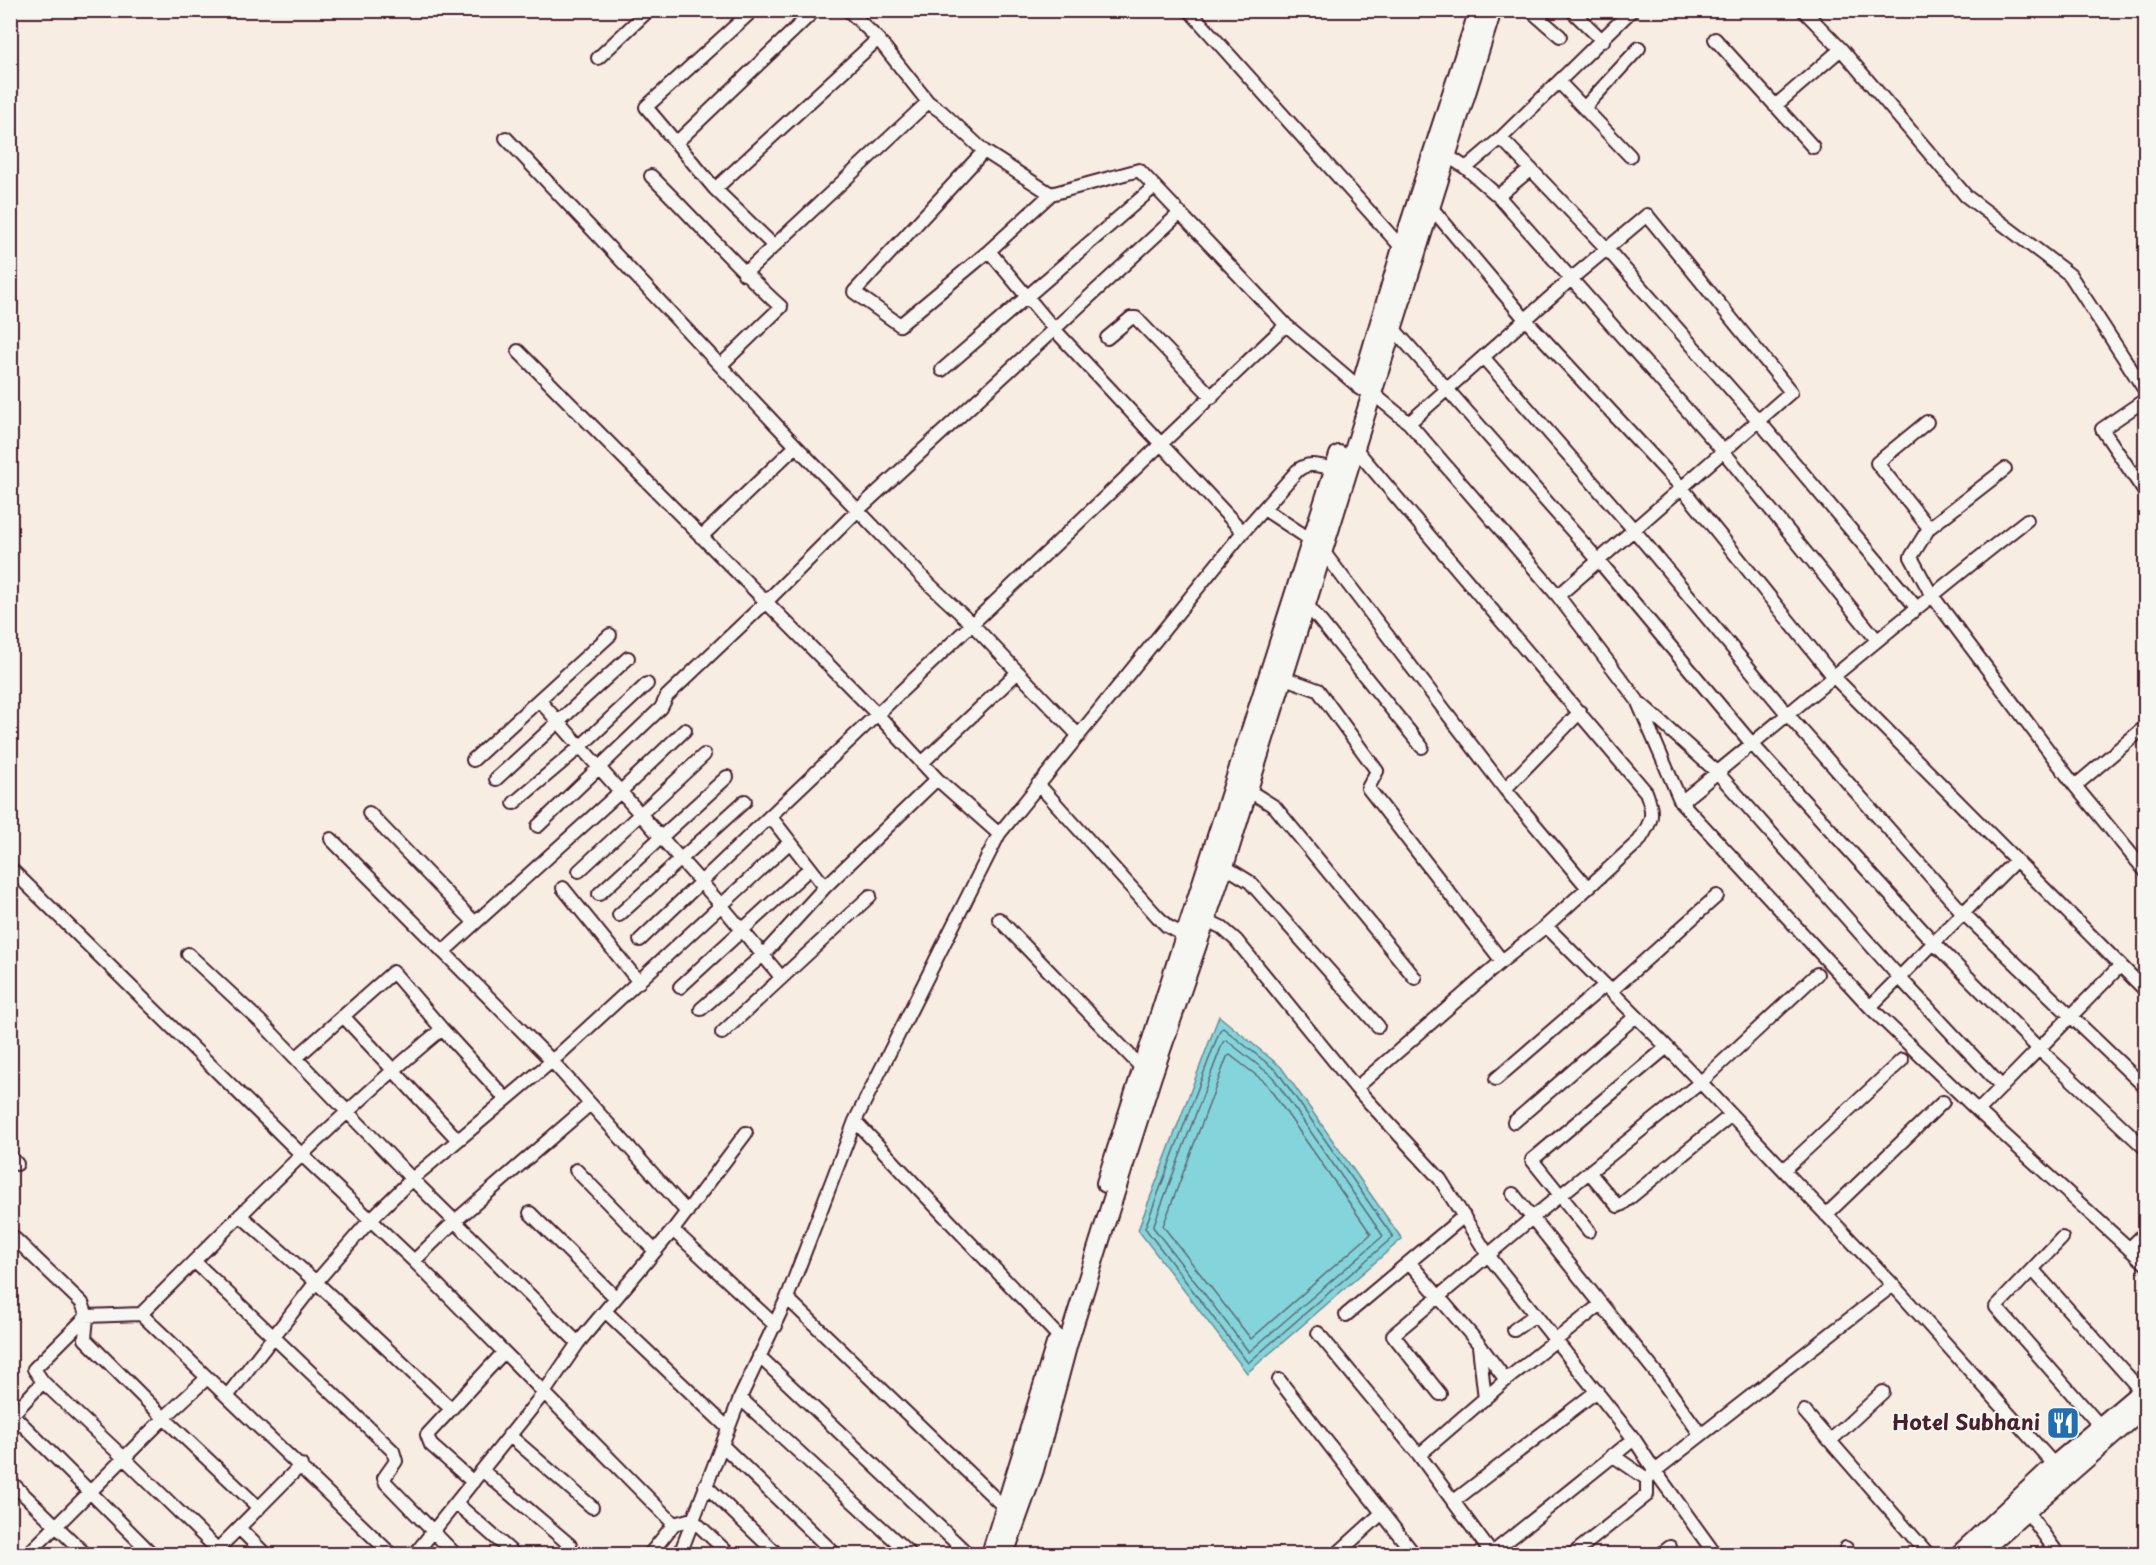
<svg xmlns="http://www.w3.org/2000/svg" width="2156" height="1565" font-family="'Playpen Sans',sans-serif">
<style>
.water{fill:#84d5db;stroke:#6d8c95;stroke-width:1.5}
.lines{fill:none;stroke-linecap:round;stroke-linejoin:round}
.shore{stroke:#616871;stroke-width:1.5}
.minor-casing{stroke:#4a1f2b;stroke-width:16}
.highway-casing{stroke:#4a1f2b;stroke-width:22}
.minor{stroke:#f6f6f2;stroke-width:12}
.highway{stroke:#f6f6f2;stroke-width:18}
.labels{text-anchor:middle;stroke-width:4.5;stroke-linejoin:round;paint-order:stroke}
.poi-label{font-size:21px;font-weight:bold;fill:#4a1f2b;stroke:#f6f6f2;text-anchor:end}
</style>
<rect width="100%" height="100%" fill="#f7ede3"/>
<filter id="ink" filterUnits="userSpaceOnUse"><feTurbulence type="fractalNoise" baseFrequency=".0167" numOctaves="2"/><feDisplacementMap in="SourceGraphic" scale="12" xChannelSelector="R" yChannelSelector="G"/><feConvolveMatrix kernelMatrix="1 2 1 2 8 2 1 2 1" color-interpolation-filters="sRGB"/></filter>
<g filter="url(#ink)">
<path class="water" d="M1219,1016l62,51 121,172 -155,134 -109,-143z"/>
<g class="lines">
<path class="shore" d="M1223,1028l54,43 116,166 -145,126 -103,-135 75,-198z
M1226,1040l46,36 111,160 -134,116 -96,-125 70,-185z
M1230,1055l35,27 106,152 -120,105 -88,-113 64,-169z"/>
<defs>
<path id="minor" d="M753,10l-107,97 69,82 59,57
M848,10l30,29 50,63 14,10 42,39 67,43 88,-24 147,155 74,63
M1189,10l213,238
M1530,10l30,26
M1571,10l32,31
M1803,10l38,39 125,147 104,79 76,117
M1715,39l98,108
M598,58l51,-48
M1559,82l71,74
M1775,106l66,-57
M1584,108l55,-60
M506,138l290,308 133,138 43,40 107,112
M1501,138l106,111 151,171 158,187
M676,143l139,-133
M984,151l-130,141 46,33 89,-74 62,-57
M1448,156l18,12 32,28 225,255 154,189
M1466,168l35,-30 131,-128
M651,176c44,43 84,90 130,131l-60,58
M715,189l163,-150
M1498,196l33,-27
M1430,206l95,113 157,169 152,189 312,314
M989,251l65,78 189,203
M744,274l184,-172
M1393,328l206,233 153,183 182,199 105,106 107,100
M1107,338l24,-20h5l76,79
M518,351l359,363 60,65 62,55
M1483,357l151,173 154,185 175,198 183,175
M942,370l212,-183
M1371,392l38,31 149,173 79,104 44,102 189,205 108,104 168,153
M2146,399l-44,30 44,65
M1927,422l-50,41 52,65 -18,29 20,37 144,192 71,86
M1409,423l162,-144 76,-64 144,177 -233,204
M1354,447l292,345c9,23 6,29 -7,49l-93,85 -44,35 -146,127
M1264,509l47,31
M1929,528l76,-59
M701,537l95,-91
M1322,550l183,239 83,99
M1305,602l117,145
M1282,677l36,13 59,81 -9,17 134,173
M539,700l183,206 59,71
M1641,704l76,68 182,205 103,110
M473,760l137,-125
M922,763l95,-90
M496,779l132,-121
M1038,784l119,132 10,10 19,10
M2075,786l71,-60
M1505,789l75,-77
M1248,790l27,17 140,171
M1681,802c116,-94 229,-191 346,-282
M514,803l66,-56 67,-63
M369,813l106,110
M770,816l55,71
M538,826l123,-118 6,-12 99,-94 92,-92 321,-296
M331,839l221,222 135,151
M1224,866l26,16 128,144
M10,868l292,287 112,106 260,263
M579,871l125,-116
M563,888l76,94
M599,894l128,-117
M619,915l126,-114
M999,919l143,149
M1206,920l15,7 15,13 120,148 84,91 48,76 146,184 21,32 60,83
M1546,926l121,121 226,238 -238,186 -8,8v16l-74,59
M640,940l646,-615
M443,952l177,-160 65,-62
M188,954l75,70 149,155 166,164
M680,987l130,-119
M1611,991l106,-95
M1870,1007l145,-146
M701,1009l63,-55 61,-67 112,-108
M343,1016l115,124
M722,1033l148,-137
M296,1058l97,-86 49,57 64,70
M1496,1079l109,-94
M1978,1111l142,-145
M855,1121l203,215
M1514,1122l122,-106
M10,1157l7,7
M576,1170l79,81
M1784,1170l118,-110
M1589,1172l26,31 3,3 4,-2 109,-89
M1513,1194l144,180 44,61
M530,1213l86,85
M240,1215l76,67 135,127
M1826,1215l117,-113
M673,1230l103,96
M1589,1231l-57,-71 135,-113
M10,1234l72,69 5,13 -2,23 79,79 95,90
M2062,1238l-66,69 105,120
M2129,1249l17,-17
M194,1261l199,190 3,10 -12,17 2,5 69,71
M414,1261l41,-40 134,-116
M1409,1262l70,82 27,36
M2033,1270l109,122
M1893,1285l167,186
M787,1298l218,210
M605,1311l123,117
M141,1314l250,240
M1346,1315l118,-99
M1514,1330l21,-15
M1318,1333l101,122 73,99
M1479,1346l6,53
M759,1356l209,198
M1279,1380l135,174
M43,1382l81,76 94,92
M1440,1394l-47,-59 139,-117 169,-136 116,-108
M228,1395l88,-113 55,-63 41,-40 140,-118 238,-219
M740,1398l170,156
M1804,1411l124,143
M10,1412l142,142
M10,1417l33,-35 -9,-13 53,-53 54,-2c98,-97 194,-197 301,-285
M509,1435l83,72
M1830,1441l53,-49
M722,1445l113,109
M1419,1455l87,-75 95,-76
M1612,1455l35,24
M483,1471l87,74
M10,1481l75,73
M473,1482l-42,-37 -4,-10 76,-82
M705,1485l72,69
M1454,1501l143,-110
M456,1503l58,51
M2026,1510l32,44
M239,1528l26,26
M1846,1548l4,6
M10,1551l4,3
M28,1554l136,-136 43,-40
M213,1554l88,-89
M415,1554l128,-160 35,-51 95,-113 73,-97
M650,1554l24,-30 18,-5 37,35
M680,1554l60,-156 47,-100 68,-177 144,-287 244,-302 54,-61c11,-10 23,-5 37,-2
M1337,1554l44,-40
M1491,1554l143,-115
M1661,1554l9,-7"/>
<path id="highway" d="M1361,386l41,-138 77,-238
M1106,1183l233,-728
M991,1554l65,-210
M1004,1554l30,-84 34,-127 37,-119 47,-148 72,-210 268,-856
M1960,1554l95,-89 91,-77
M1977,1554l169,-148"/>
</defs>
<use href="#minor" class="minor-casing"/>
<use href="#highway" class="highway-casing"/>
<use href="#minor" class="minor"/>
<use href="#highway" class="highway"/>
</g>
</g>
<defs>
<symbol id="restaurant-square" viewBox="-11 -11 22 22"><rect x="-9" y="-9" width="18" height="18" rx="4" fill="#1f6fb2" stroke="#f6f6f2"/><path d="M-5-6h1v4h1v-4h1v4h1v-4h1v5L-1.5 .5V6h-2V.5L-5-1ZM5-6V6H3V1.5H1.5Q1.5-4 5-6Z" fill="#fff"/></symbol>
</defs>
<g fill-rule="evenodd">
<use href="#restaurant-square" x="2044" y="1404" width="38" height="38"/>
</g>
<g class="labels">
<g class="poi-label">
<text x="2040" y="1430">Hotel Subhani</text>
</g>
</g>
<rect width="2156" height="1565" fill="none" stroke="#f6f6f2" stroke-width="36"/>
<rect x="18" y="18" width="2120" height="1529" fill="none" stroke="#4a1f2b" stroke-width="2" filter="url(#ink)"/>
</svg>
